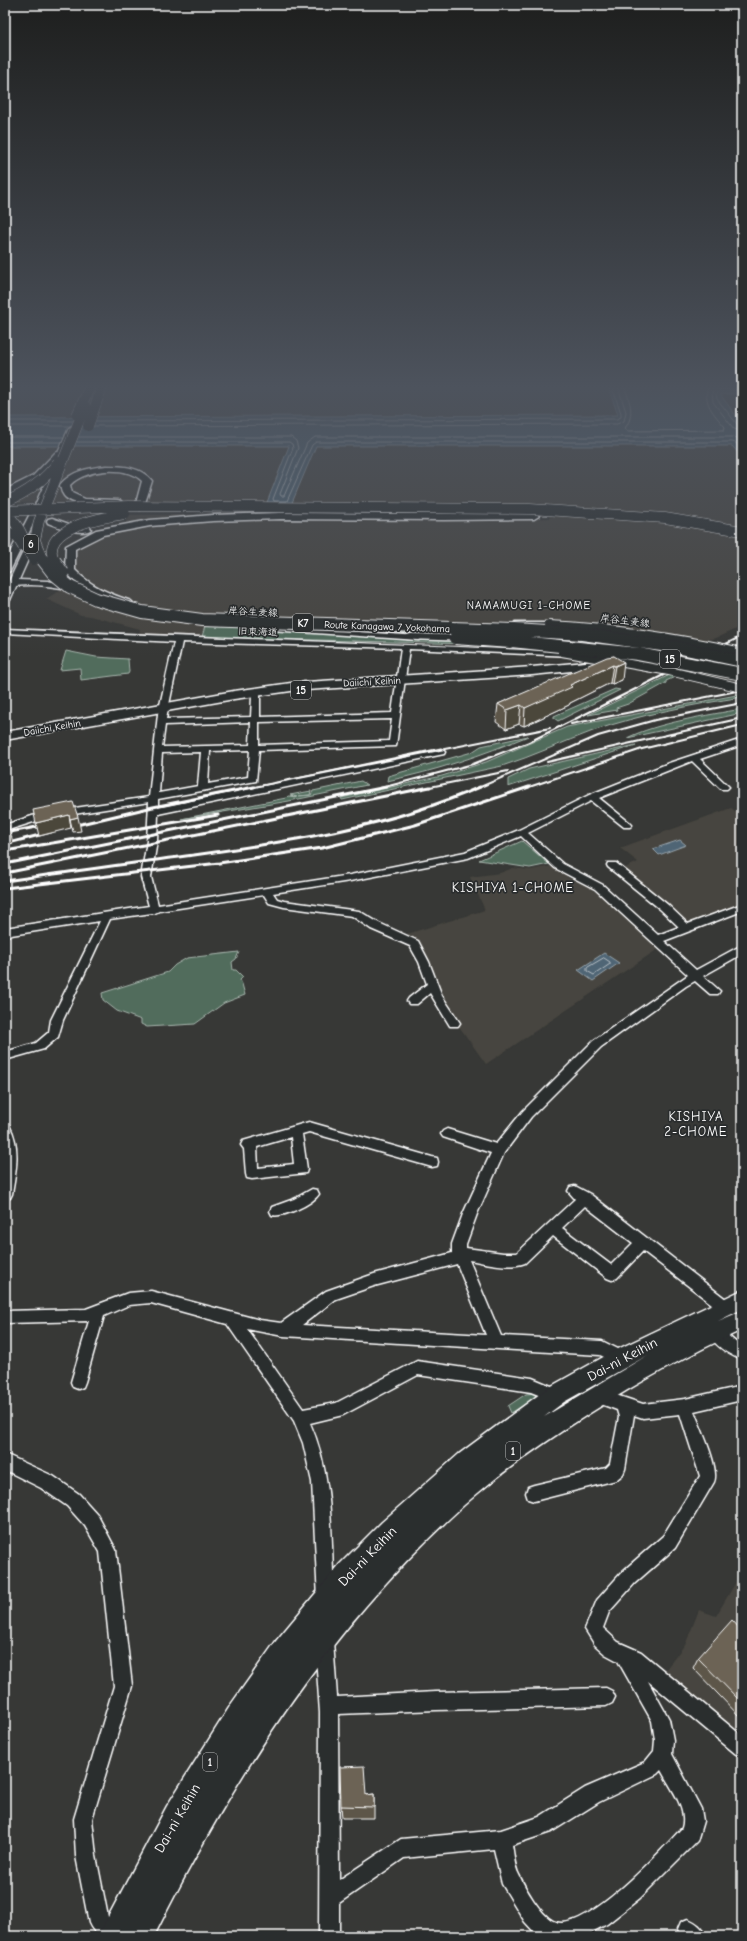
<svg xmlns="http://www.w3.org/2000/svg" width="747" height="1941" font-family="'Comic Neue','Klee One',sans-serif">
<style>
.built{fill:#47453f}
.green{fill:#516c5c;stroke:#a8b6ae}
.water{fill:#506574;stroke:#96a3ac}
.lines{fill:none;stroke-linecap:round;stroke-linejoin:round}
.shore{stroke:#b9c1c7;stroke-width:1}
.minor-casing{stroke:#fff;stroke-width:3}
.major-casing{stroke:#fff;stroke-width:3}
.highway-casing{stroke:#fff;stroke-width:3}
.minor{fill:#2a2d2e;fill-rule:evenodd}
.major{fill:#2a2d2e;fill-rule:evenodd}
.highway{fill:#2a2d2e;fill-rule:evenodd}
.rail-far1{stroke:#fff;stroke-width:2}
.rail{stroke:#fff;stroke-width:3}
.minor-bridge-casing{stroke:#fff;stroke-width:10;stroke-linecap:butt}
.highway-bridge-far1-casing{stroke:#fff;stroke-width:11;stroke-linecap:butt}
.highway-bridge-casing{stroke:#fff;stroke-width:14;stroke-linecap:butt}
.minor-bridge{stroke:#2a2d2e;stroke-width:8}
.highway-bridge-far1{stroke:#2a2d2e;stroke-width:10}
.highway-bridge{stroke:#2a2d2e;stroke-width:12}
.wall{fill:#5d5648;stroke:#fff}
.shaded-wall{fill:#4c463b;stroke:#fff}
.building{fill:#6c6454;stroke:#fff}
.labels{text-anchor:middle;stroke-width:3.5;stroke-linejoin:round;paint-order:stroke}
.far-street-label{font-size:10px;fill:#fff;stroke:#2a2d2e}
.shield{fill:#2a2d2e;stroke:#bfc0c0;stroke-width:1}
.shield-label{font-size:11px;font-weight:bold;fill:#fff}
.far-neighbourhood-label{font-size:11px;letter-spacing:1px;fill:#fff;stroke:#2a2d2e}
.neighbourhood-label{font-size:13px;letter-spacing:1px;fill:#fff;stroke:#2a2d2e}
.near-street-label{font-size:14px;fill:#fff;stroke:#2a2d2e}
</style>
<rect width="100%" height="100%" fill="#373836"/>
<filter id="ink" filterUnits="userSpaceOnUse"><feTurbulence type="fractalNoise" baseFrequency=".025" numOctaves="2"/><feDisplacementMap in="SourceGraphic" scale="8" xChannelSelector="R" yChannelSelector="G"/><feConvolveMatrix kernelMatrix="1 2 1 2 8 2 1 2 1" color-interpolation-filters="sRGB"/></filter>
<g filter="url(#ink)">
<path class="built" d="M5,384h602l11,31 -613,2z
M721,393l21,1v30l-22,-28z
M5,446h285l-24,59 -261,-2z
M316,446h417l9,11v169l-26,12 -16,3 -492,-26 -6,22 -61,-2 -2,-1 1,-5 -49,-13 -10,-1 -35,-16 35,-22 -8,-10v-16l4,-4 22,-12 25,-6 4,-14h88l168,4 125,1 41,-2 -3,-11 -256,-2z
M731,808l11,8v87l-54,21 -65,-55 15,-7 -18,-14z
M551,866l16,9v2l19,8 19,14 53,50 -172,115 -48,-67 -20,-52 -11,-11 78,-24 -15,-33 30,-4 13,-5 17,2z
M739,1577l3,4v162l-79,-70 23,-30 13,-33 17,6z"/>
<path class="green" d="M208,615l407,12 7,21 -420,-11z
M66,651l30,6 32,2 1,13 -1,2 -47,6 -1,-12 -20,2z
M688,666l7,2 -29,13v2l-38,21 -12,4 1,2 -29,5z
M615,689l5,1 -62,31 -4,-3v-2z
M742,694v3c-50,8 -101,17 -149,34 -30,11 -60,25 -91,35l-160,34 -1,-2 101,-22 44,-14 81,-35z
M742,709v4l-115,25c30,-15 81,-23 115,-29z
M528,736c-46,19 -92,35 -141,45l1,-5 84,-24 9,-6z
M636,745l-128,42v-8l21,-10z
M361,781l6,4 -78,16 -108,18 105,-21 2,-2 9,1 -7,-2 21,-4 -1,4 -12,1 13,-1 2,-4z
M522,841l27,23 -19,4 -51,-8z
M239,952l-3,7 -4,3 1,8h3l7,7 -3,3 2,4 3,11 -21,8 -29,21 -48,3 -6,-3v-4l-24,-9 -14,-11 -1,-7 66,-21 7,-7 12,-7z
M537,1393l2,2 -28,18 -3,-7 18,-12z"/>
<path class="water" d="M607,384h135v10h-22l22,30v33l-10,-11h-416l-25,59h-25l23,-59h-284v-29l613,-2z
M680,840l6,5 -27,10 -6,-6z
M604,953l15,10 -26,18 -15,-11z"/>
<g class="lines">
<path class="shore" d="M623,384c6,15 13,30 2,44l2,3 97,-1 1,-3c-11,-13 -24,-25 -16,-43
M719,384l-7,6 1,12 21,27 8,2
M742,390l-22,-1 -4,5 1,5 20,25 5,2
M5,421h68
M96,421l521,-2 4,-2v-4l-10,-29
M5,426h66
M94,426l523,-2 7,-3 2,-9 -9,-28
M5,437h59
M79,437h212l5,4 2,7 -18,46 1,2h3l23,-53 8,-6h417l6,1 4,4
M5,442h57
M77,442h212l3,2 1,4 -20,51 1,2h13l25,-56 4,-3h416l4,1 6,8
M604,958l6,4v2l-16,11 -7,-4v-3z"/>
<defs>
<path id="minor" d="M5,384h22l-22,3z
M72,426l3,2 -37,84 -5,1 -1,-1 37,-84z
M18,580l30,1 29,7 -4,2c-23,-4 -45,-8 -68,-2v-5z
M515,623h34l4,2 -4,2h-34z
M267,626l152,10 4,2 -4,2 -149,-10 -4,-2z
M5,629c189,9 378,14 567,23l4,2 -4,2 -163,-7 -13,97 -137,4 -3,31 -98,18v9l283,-59 4,3 -1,2 -286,60 -1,27 -6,36 7,28 192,-30 115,-23 54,-22 70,-35 80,-32 73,-24v6l-42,14 27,26 2,2 -2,2h-6l-29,-28 -93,37 31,25 2,2 -2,2h-6l-33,-26 -63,32 35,31 40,21 55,50 21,-8 -19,-18 -52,-42 -1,-2 1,-2h8l52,42 20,19 54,-20v7l-78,30 32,29 46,-25v9l-39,22 17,15 -2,3h-8l-15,-13 -9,5 -85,61 -70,70 -27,36 -27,61 -11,30v4l37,5h14l58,-54 -7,-8 2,-4 5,-1 15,8 141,109 2,4 -2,4 -5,2 -5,-2 -78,-60 -26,27 -5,2 -5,-2 -54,-42 -28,27c-17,6 -39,0 -56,-3l32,76 101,5 28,14 2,5 -2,5 -5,2 -25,-12 -317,-19 -36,-7 56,80 33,-6 81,-42 115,17 29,12 2,5 -2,5 -5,2 -25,-10 -113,-17 -75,40 -33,8c24,54 21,116 24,175l-2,6 -6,2 -6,-2 -2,-6 -6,-116 -9,-39 -9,-22 -67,-97 -76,-21 -22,2 -25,11 -19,66 -2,5 -5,2 -5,-2 -2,-5 18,-61 -84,2v-12l81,-2 42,-16 23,-2 109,29 21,3 45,-32 48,-17 78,-21v-9l11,-30 28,-61 -48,-16 -2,-3 2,-3 4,-2 49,15 27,-33 70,-70 95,-66 -93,-86 -40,-21 -34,-32 -53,22 -118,23 -77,12 4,6 7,2 75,10 20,12 39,18 11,21 13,34 18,27 -2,3h-8l-20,-33 -13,11h-8l-2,-3 2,-3 18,-14 -8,-22 -9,-16 -39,-17 -19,-13 -68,-9 -15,-4 -5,-8 -105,16 -4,2h-3l-42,6 -47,101 -5,17 -14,12 -39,11v-8l31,-9 13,-11 2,-12 49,-99 -95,15v-8l144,-22 -8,-29 6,-36 2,-39 -106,17 -38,12v-6l36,-12 108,-16 9,-83 16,-72 -169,-9zM182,642l219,6 -9,65 -132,4v-21l-4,-3 -4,3 -1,21 -85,2zM392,719l-3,22 -130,4v-23zM251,722l-1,23 -88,2 3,-22zM250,750l-2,27 -40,7 2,-33zM201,752l-3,34 -39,7 3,-40zM585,1206l48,37 -22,22 -49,-37zM457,1264l29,71 -184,-10 34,-26 38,-13z
M309,1122l123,35 5,1 1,4 -1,4 -5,1 -123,-35 -7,2 5,35 -1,4 -54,6 -5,-1 -1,-4 -2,-25 -3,-4 2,-4zM291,1137l3,27 -36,4 -1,-21z
M5,1123l4,2c12,22 7,46 3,69l-2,4 -5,1z
M312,1189l5,1 2,4c-6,10 -36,24 -47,21l-2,-4 2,-4 22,-8z
M715,1326c11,4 16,15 27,20v14c-14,-6 -28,-14 -34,-28l2,-5z
M742,1386v14l-48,11c6,16 26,57 20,71l-39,66 -40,35 -26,29 -6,16 15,14 23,10 101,84v21l-6,-3 -88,-73 21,38 4,21 -1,14 29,55 2,12 -6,20 -57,57 -33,26 -23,12h-46l-13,-14 -23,-38 -8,-35 -90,9 -65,45v33h-20l1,-223 -5,-72 3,-6 6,-3 6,3 3,6 4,56 99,-5 170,-4 6,3 3,6 -3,6 -6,3 -170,4 -98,4 1,166 62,-41 100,-9 38,-13 46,-29 60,-26 9,-11 1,-11 -3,-19 -34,-60 -13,-7 -10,-9 -10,-16 12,-29 26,-29 40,-35 37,-60 -20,-62 -37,4 -9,-3 -9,54 -2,5 -7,6 -82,21 -6,-2 -2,-6 2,-6 6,-2 72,-17 4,-4 9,-47 -2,-7 -24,-9 -2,-5 2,-5 5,-2 45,15 42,-5zM661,1770c9,17 27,39 21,58 -19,21 -99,109 -129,93 -13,-7 -28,-33 -34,-46 -5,-9 -5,-21 -7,-30l39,-13 48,-30 58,-28z
M5,1454l48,22 26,18 18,20 19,36 16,136 -40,133 4,37 12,61 12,10 2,9c-15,0 -26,3 -33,-13l-13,-67 -2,-37 40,-133 -14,-134 -15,-26 -18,-20 -26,-18 -36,-18z
M688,1919c9,4 14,8 18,17h-25l-3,-7 3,-7z"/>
<path id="major" d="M35,509l4,3 -29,59 -5,3v-12l26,-50z
M34,534l4,3 -28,63 -5,3v-13l25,-53z"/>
<path id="highway" d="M58,452l5,3 -24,25 -34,17v-7l28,-14 22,-23z
M106,466c17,0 35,1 46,15l-9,28 -3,1 -5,-3 7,-26c-16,-16 -57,-12 -72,4l2,8 13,6 33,1 3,1 2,2 -2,2c-12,3 -52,2 -58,-11 -2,-2 -2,-6 -3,-9 11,-14 29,-17 46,-19z
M280,513l164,1 90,-1 5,3 -5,3 -90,1 -164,-1 -67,2 -63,5 -47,9 -28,14v21c15,16 35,24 56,31l2,2 -2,2 -4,1c-23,-5 -48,-16 -62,-36l1,-24 30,-16 54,-10 63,-5z
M52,518l17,6 21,3 1,2c-7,8 -33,-2 -43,-6l-1,-2 1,-2z
M411,634l58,1 6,3 -6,3 -62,-2 -2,-2 2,-2z
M715,650l4,2 2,2 -2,2 -187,19 -241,16 -57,8 -229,41v-8l229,-41 57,-8 241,-16z
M742,1290v19l-24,12 24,-10v19c-53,24 -103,52 -152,83 -44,28 -87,57 -126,92 -135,122 -229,269 -310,431h-56l69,-130 65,-103 44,-62 64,-77 42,-42 77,-68 89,-66 68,-38zM648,1355l-104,62 20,-15z"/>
</defs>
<use href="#minor" class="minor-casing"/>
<use href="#major" class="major-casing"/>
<use href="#highway" class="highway-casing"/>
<use href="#minor" class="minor"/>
<use href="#major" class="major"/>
<use href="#highway" class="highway"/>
<path class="rail-far1" d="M571,724l171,-34
M547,762l195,-44
M249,788l301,-60
M381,788l92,-24 56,-22 213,-106
M425,788l83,-17
M478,788l120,-52 57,-16 87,-17
M526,788l116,-39 100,-24"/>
<path class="rail" d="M68,827l85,-20 101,-20
M5,833l42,-8
M5,844l46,-12
M5,851l213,-36
M5,864l381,-77
M5,873l425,-86
M5,881c63,-9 126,-18 189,-26 99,-14 194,-28 286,-68
M5,888l214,-25 103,-15 93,-23 114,-38"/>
<defs>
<path id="minor-bridge" d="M549,625c65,3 129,13 193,27
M562,652l107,19 73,17"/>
<path id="highway-bridge-far1" d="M77,415l14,-31
M88,426l15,-42
M5,502c22,-9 39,-21 53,-40
M5,511l123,-5 402,3 135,9 77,13
M5,513c16,12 20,30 28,47
M5,530l12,7 6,10
M43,561l-8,-21 4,-19 46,-115
M54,561c-15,-34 50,-44 71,-47"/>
<path id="highway-bridge" d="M43,560l10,13 17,14 26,12 46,13 60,8 312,10 68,4 94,13 66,14
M54,560l9,13
M455,638l55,4
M500,640l138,14 104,20"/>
</defs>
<use href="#minor-bridge" class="minor-bridge-casing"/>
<use href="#highway-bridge-far1" class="highway-bridge-far1-casing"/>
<use href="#highway-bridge" class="highway-bridge-casing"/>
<use href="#minor-bridge" class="minor-bridge"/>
<use href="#highway-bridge-far1" class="highway-bridge-far1"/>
<use href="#highway-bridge" class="highway-bridge"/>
</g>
<path class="wall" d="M614,656l8,24 -10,4 -2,-1 -40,20 -1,2 -45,21 -5,-2 -13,5 -10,-7 2,-18z
M742,1631v88l-49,-51 5,-10z
M374,1794v24h-32l-1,-12 25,-11z"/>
<path class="shaded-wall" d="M624,662l-2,18 -10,4 3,-18z
M613,665l-3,18 -40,20 -1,2 -45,21 1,-18 45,-23z
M521,705l-2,19 -13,5 1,-19z
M69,815l2,13 -32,8 -3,-13z
M78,817l3,14 -8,1 -3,-13z
M8,822l5,21 -8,1v-14z"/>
<path class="building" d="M614,656l10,6 -9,4 -2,-1 -43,20 2,2 -47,21 -4,-3 -14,5 -9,-6 109,-47z
M73,802l5,15 -8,2 -1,-4 -33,8 -3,-13z
M8,822l2,7 -5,1v-7z
M732,1620l10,11v72l-44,-45z
M364,1766l2,29 8,-1v13l-33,-1 -1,-39z"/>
</g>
<linearGradient id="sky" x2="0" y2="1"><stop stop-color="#1e1f1e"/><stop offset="0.59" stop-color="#4d535d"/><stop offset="1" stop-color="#4d535d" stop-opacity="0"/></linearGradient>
<rect width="747" height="656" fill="url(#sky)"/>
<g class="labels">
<g class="far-street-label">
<text transform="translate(253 611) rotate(3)" y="4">岸谷生麦線</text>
<text transform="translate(625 620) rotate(7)" y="4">岸谷生麦線</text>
<text transform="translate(387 626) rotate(2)" y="4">Route Kanagawa 7 Yokohama</text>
<text transform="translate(258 631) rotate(2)" y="4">旧東海道</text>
<text transform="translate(372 681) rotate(-3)" y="4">Daiichi Keihin</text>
<text transform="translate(52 727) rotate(-10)" y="4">Daiichi Keihin</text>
</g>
<g class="shield">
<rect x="24" y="535" width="14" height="18" rx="3"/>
<rect x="293" y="614" width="20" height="18" rx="3"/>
<rect x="660" y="650" width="20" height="18" rx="3"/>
<rect x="291" y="681" width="20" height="18" rx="3"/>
<rect x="506" y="1442" width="14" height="18" rx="3"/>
<rect x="203" y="1753" width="14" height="18" rx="3"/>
</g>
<g class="shield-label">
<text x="31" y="548">6</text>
<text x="303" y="627">K7</text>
<text x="670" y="663">15</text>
<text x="301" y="694">15</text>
<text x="513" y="1455">1</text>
<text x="210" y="1766">1</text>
</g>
<g class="far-neighbourhood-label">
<text x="529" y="609">NAMAMUGI 1-CHOME</text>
</g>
<g class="neighbourhood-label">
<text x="513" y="892">KISHIYA 1-CHOME</text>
<text x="696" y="1121">KISHIYA<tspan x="696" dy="15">2-CHOME</tspan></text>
</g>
<g class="near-street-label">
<text transform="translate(622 1359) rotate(-28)" y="5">Dai-ni Keihin</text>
<text transform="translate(367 1556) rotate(-46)" y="5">Dai-ni Keihin</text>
<text transform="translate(177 1818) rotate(-60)" y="5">Dai-ni Keihin</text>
</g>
</g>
<rect width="747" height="1941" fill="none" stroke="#2a2d2e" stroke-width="20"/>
<rect x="10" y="10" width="727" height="1921" fill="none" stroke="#fff" stroke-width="1.5" filter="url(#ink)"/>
</svg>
